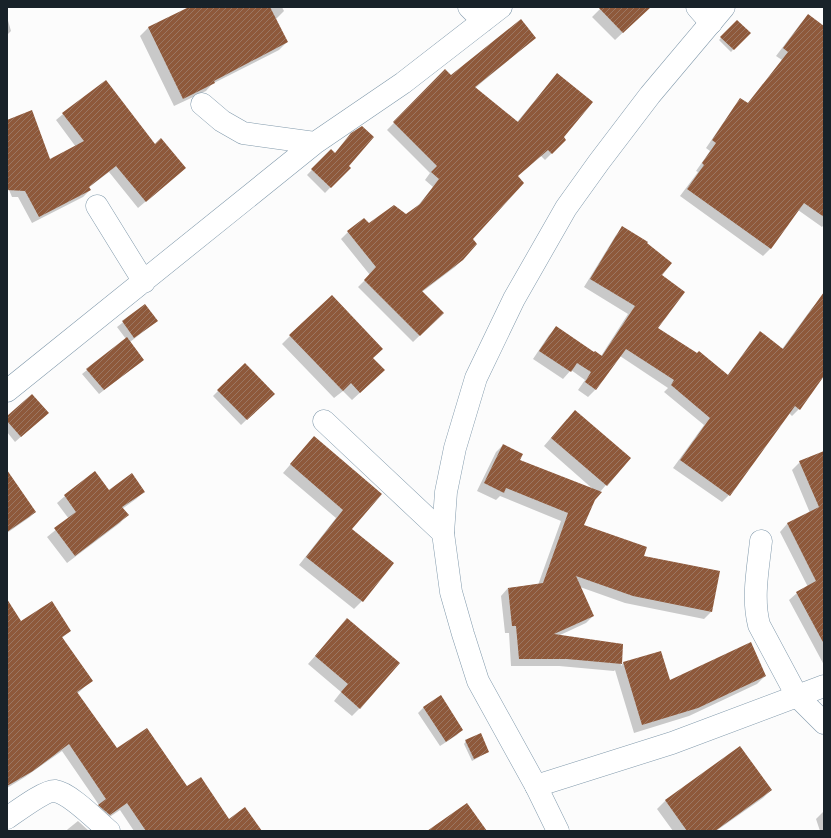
<svg xmlns="http://www.w3.org/2000/svg" width="831" height="838" font-family="Signika,sans-serif">
<style>
.shadow{fill:#0003}
.building{fill:url(#building-hatch)}
.lines{fill:none;stroke-linecap:round;stroke-linejoin:round}
.street-casing{stroke:#829aac;stroke-width:23}
.primary-casing{stroke:#829aac;stroke-width:23}
.street{stroke:#fff;stroke-width:22}
.primary{stroke:#fff;stroke-width:22}
</style>
<defs>
<pattern id="building-hatch" width="6" height="6" patternUnits="userSpaceOnUse"><rect width="6" height="6" fill="#8e593b"/><path d="M-1 1l2-2M0 6l6-6M5 7l2-2" fill="none" stroke="#9b7763"/></pattern>
</defs>
<rect width="100%" height="100%" fill="#fcfcfc"/>
<path class="shadow" d="M191,7h91l2,4 -8,8 11,23 -8,8 -67,34 -6,7 -32,15 -34,-70 8,-8z
M602,7h48l-35,33 -23,-23z
M808,16l16,11v198l-2,2 -24,-17 -28,39 -7,7 -83,-60 18,-24 -2,-1 14,-20 -4,-3 28,-41 7,-7 6,4 35,-44 -6,-4 25,-33z
M7,17l4,14 -4,4z
M737,21l12,12 -18,19 -12,-12z
M528,44l-53,44 42,34 40,-48 5,63 3,3 -20,20 -4,-4 -24,20 -45,63 -9,20 -8,8 -33,25 21,21 -30,29 -55,-55 12,-12 -29,-36 7,-7 21,-7 37,-10 10,-7 17,-21 -8,-7 5,-7 -43,-43 58,-59 6,6z
M63,114l115,60 -40,34 -29,-36 -21,16 2,2 -7,7 -51,26 -14,-26h-6l-5,-12v-64l43,39 26,-13 -20,-27z
M331,150l18,18 -24,25 -18,-18z
M623,228l38,47 -4,53 70,48 26,-36 7,-7 22,16 30,-41 7,-7 5,4v69l-25,35 -7,7 -3,-3 -60,82 -7,7 -49,-34 31,-43 -40,-33 4,-4 -48,-32 -25,34 -7,7 -10,-7 7,-10 -14,-10 -8,9 -30,-20 16,-24 7,-7 38,25 7,3 27,-42 -44,-27 32,-52z
M145,305l12,16 -27,21 8,22 -39,30 -17,-20 44,-35 -9,-12z
M290,336l86,42 -24,22 -9,-9 -9,7 -52,-54z
M245,364l28,30 -32,31 -28,-29z
M7,417l35,1 -27,24 -8,-10z
M567,419l62,39 -35,41 -11,27 59,31 69,55 -7,7 -79,-16 -45,-16 13,29 -7,7 -28,13 64,9 -1,21 2,-3 37,-11 9,30 96,-6 -8,8 -68,32 -55,17 -19,-63 -1,1 -55,-5h-48l-2,-33h-4l-4,-37 7,-8 30,-3 23,-64 -61,-25 -4,4 -19,-9 19,-39 7,-7 16,15 75,30 -50,-44z
M314,437l67,57 -31,35 12,72 -8,8 -55,-44 37,-47 -53,-45z
M824,452v213l-35,-65 8,-7 11,-6 -28,-55 7,-8 23,-11 -18,-43 8,-8z
M7,471l28,41 -5,5 -23,16z
M109,491l34,1 -7,7 -14,10 5,6 -7,8 -53,40 -20,-26 22,-18 -12,-16 8,-7z
M7,601l14,21 49,9 -8,7 30,42 -15,14 40,56 70,38 42,32 32,11h-127l-14,-21 -18,12 -10,-10 7,-7 -37,-54 -37,26 -18,11z
M340,628l20,80 -8,8 -18,-15 7,-9 -33,-28z
M441,697l21,32 -5,6 -17,11 -22,-33 5,-5z
M466,741l22,11 -16,9 -8,-17z
M740,747l31,43 -8,8 -47,33h-43l-16,-22 8,-8z
M824,811v20h-4l-4,-12z
M78,821l11,10h-23l2,-2z"/>
<path class="building" d="M189,7h81l18,35 -74,39 1,2 -32,16 -35,-72z
M598,7h53l-28,26z
M808,14l16,12v191l-20,-14 -33,46 -84,-60 17,-24 -2,-2 14,-20 -4,-3 28,-42 8,5 40,-51 -5,-4z
M521,19l15,19 -61,49 43,35 39,-49 36,29 -29,35 2,3 -14,14 -4,-4 -30,26 6,7 -51,56 4,5 -14,16 -41,31 22,22 -24,23 -56,-56 12,-13 -29,-36 17,-13 5,5 25,-18 12,9 14,-10 19,-25 -8,-7 6,-6 -44,-44 52,-53 6,6z
M737,20l14,13 -17,17 -14,-13z
M106,80l49,64 6,-6 25,30 -40,34 -30,-36 -27,21 2,3 -52,27 -14,-26 -18,-1v-70l25,-10 18,49 34,-18 -22,-28z
M362,126l12,11 -25,29 2,2 -20,20 -20,-19 20,-20 4,4 16,-20z
M622,226l26,16 -1,1 25,20 -10,12 23,17 -27,36 39,25 2,-2 29,24 32,-44 23,18 41,-57v84l-24,34 -5,-4 -65,90 -50,-36 30,-42 -39,-33 3,-5 -48,-31 -30,41 -11,-8 6,-10 -14,-9 -6,9 -32,-21 17,-25 38,26 1,-1 7,5 33,-50 -45,-27z
M332,295l51,54 -10,9 12,12 -25,23 -9,-10 -8,8 -54,-56z
M145,304l13,17 -24,17 -12,-17z
M127,337l17,23 -40,30 -18,-21z
M245,363l30,31 -28,26 -30,-30z
M32,394l17,19 -28,24 -14,-16v-5z
M575,410l56,48 -24,28 -56,-48z
M314,436l68,58 -30,35 42,34 -31,39 -57,-45 37,-47 -53,-46z
M503,444l20,10 -3,6 82,32 -7,8 -11,25 63,22 -3,9 76,15 -8,41 -79,-16 -57,-20 18,40 -40,18 69,10 -1,20 -55,-5h-48l-3,-33h-4l-4,-38 35,-5 25,-70 -62,-25 -2,5 -20,-10z
M824,451v193l-28,-52 20,-11 -29,-58 32,-16 -20,-46z
M7,470l29,42 -29,20z
M95,471l14,19 23,-17 13,19 -23,15 7,8 -54,41 -21,-28 22,-16 -12,-17z
M7,599l14,22 31,-20 19,30 -9,6 31,44 -16,11 40,56 30,-20 40,58 14,-9 28,42 16,-12 17,24h-116l-19,-28 -17,12 -12,-10 8,-6 -37,-55 -36,27 -26,15z
M347,618l53,45 -40,46 -19,-17 7,-8 -33,-28z
M751,642l15,34 -68,32 -56,17 -19,-63 38,-11 9,29z
M441,695l22,35 -17,12 -23,-35z
M481,733l8,19 -15,7 -9,-19z
M740,746l32,44 -57,41h-28l-22,-31z
M467,803l20,28h-60z"/>
<g class="lines">
<defs>
<path id="street" d="M469,7l14,14
M697,7l14,16
M202,104l20,17 21,12 72,10
M97,206l47,76
M7,391l308,-248 88,-60 98,-76
M324,421l119,112
M761,541c-3,28 -9,57 -2,84l38,71 27,27
M536,786l136,-43 152,-57
M7,818c9,-6 38,-28 48,-27 15,2 42,30 54,40"/>
<path id="primary" d="M558,831l-22,-45 -58,-105 -15,-47 -12,-42 -8,-59 3,-41 9,-44 21,-70 38,-79 52,-91 33,-46 51,-67 74,-88"/>
</defs>
<use href="#street" class="street-casing"/>
<use href="#primary" class="primary-casing"/>
<use href="#street" class="street"/>
<use href="#primary" class="primary"/>
</g>
<rect width="831" height="838" fill="none" stroke="#182229" stroke-width="16"/>
</svg>
